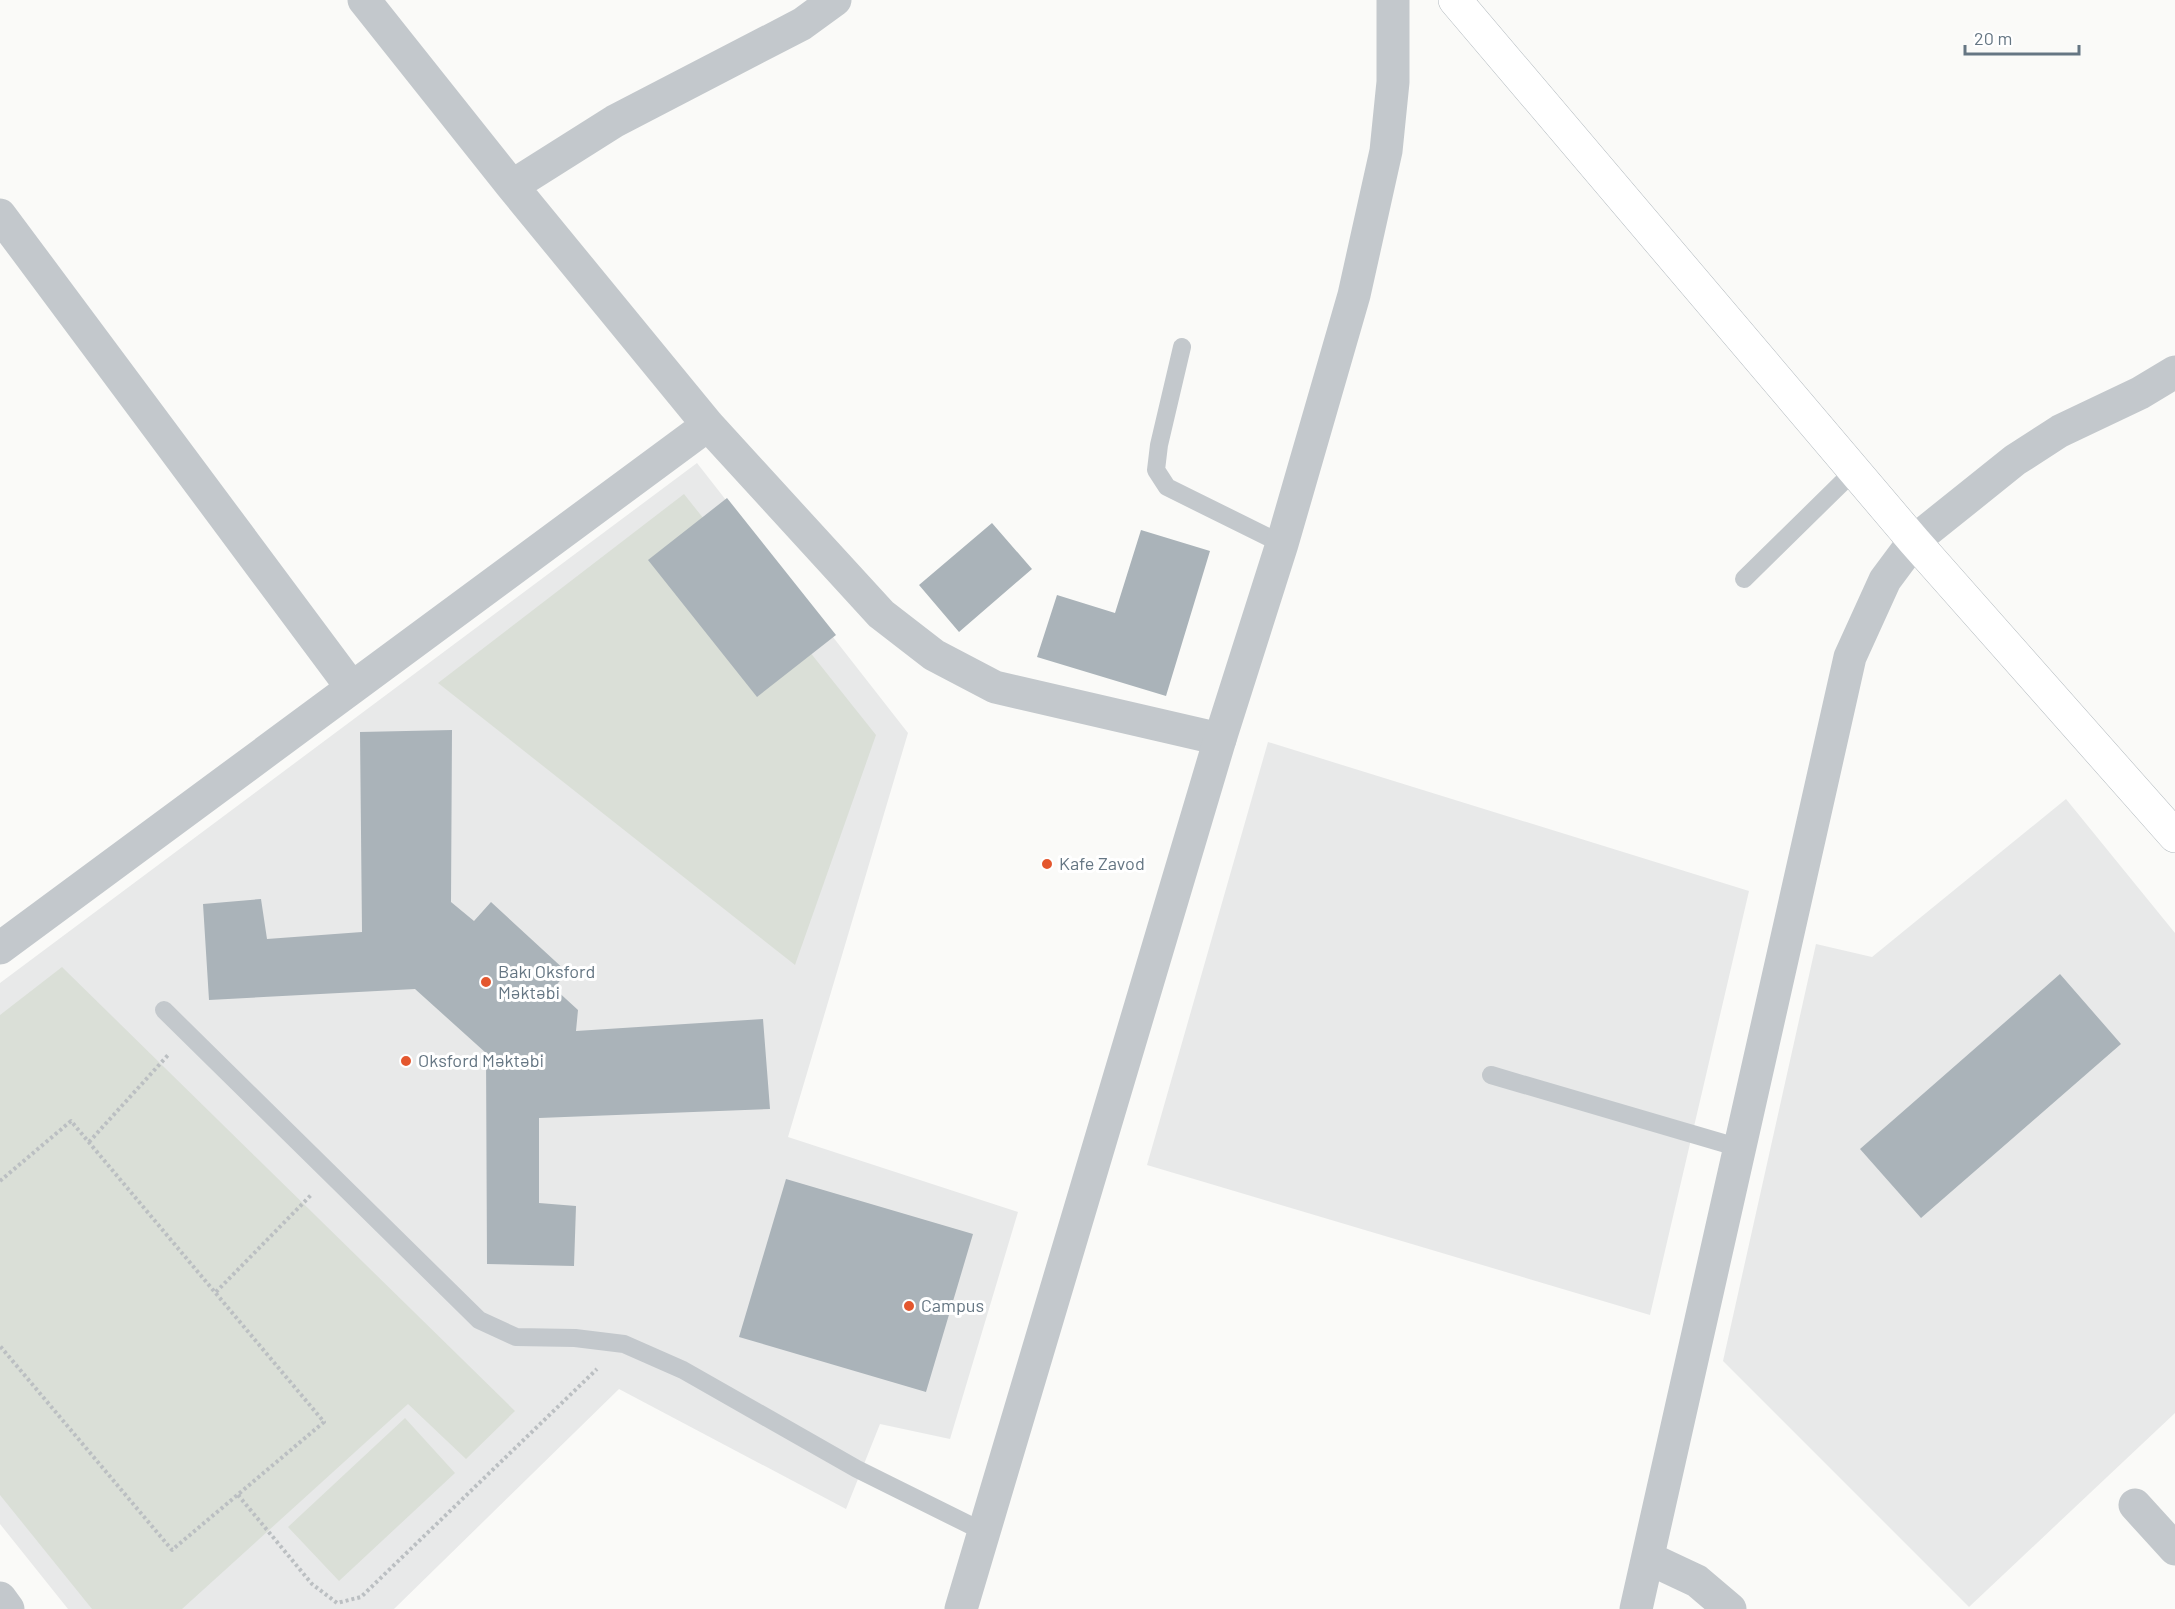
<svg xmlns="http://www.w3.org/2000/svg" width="2175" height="1609" font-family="Barlow,sans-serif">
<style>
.built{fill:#e8e9e9}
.green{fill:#dadfd7}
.building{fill:#aab3b9}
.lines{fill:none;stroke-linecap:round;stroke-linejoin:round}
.secondary-casing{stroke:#b3babf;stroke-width:34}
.path{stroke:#bbbfc2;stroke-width:4;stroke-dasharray:3 3;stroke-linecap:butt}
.service{stroke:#c3c8cc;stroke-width:18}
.minor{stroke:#c3c8cc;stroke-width:33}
.tertiary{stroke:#c3c8cc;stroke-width:33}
.secondary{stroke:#fff;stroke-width:33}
.poi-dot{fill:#e4572e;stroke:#fff;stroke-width:2}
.labels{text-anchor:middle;stroke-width:6;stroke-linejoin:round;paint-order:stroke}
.poi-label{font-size:18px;fill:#657683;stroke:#fff;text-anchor:start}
</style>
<rect width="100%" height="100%" fill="#fafaf8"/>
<path class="built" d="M697,463l211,270 -120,404 230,75 -68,227 -70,-15 -34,85 -227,-120 -225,220h-326l-68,-85v-541z
M1268,742l481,149 -99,424 -503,-150z
M2066,799l109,134v480l-206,194 -246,-246 93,-417 56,13z"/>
<path class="green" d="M684,494l192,241 -81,230 -357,-282z
M62,967l453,444 -49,48 -58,-55 -226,205h-90l-92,-114v-480z
M405,1418l50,55 -116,108 -51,-54z"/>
<path class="building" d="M727,498l109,137 -79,62 -109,-137z
M992,523l40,46 -73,63 -40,-47z
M1141,530l69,21 -44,145 -129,-39 20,-62 58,18z
M452,730l-1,172 23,19 17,-19 76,70 -13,16 24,22 -2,21 187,-12 7,90 -231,9v85l37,3 -2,60 -87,-2 -1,-211 -71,-64 -206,11 -6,-96 58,-5 6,40 95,-7 -2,-200z
M2060,974l61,70 -200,174 -61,-69z
M786,1179l187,55 -47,158 -187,-55z"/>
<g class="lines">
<defs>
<path id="secondary" d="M1455,0l459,541 261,295"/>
</defs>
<use href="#secondary" class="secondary-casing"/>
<path class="path" d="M89,1142l80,-88
M0,1181l71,-60 253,301 -152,128 -172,-204
M216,1292l96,-98
M238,1495l74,89 25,19 24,-6 236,-228"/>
<path class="service" d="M1182,347l-23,98 -3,25 11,17 115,57
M1744,579l111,-109
M164,1010l315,310 37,17 59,1 49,6 59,26 174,99 127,63
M1491,1075l249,73"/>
<path class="minor" d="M364,0l148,186 196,239 173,189 53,41 61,32 225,52
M512,186l103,-65 187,-97 33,-24
M0,215l352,473
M0,948l708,-523
M2135,1505l40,44
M1648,1558l49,23 33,28
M0,1598l8,11
M1636,1609l214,-952 35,-77 29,-39 101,-81 45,-29 80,-38 35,-21"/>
<path class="tertiary" d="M961,1609l259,-870 62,-195 72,-249 32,-144 7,-69v-82"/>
<use href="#secondary" class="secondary"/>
</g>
<g class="poi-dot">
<circle cx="1047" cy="864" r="6"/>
<circle cx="486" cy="982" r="6"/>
<circle cx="406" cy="1061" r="6"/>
<circle cx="909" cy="1306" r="6"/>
</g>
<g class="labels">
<g class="poi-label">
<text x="1059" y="870">Kafe Zavod</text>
<text x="498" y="978">Bakı Oksford<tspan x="498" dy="21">Məktəbi</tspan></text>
<text x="418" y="1067">Oksford Məktəbi</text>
<text x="921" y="1312">Campus</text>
</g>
</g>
<path d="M1965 45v9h114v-9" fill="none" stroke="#657683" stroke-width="3"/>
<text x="1974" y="45" font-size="18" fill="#657683" stroke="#ffffff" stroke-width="4.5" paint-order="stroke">20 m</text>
</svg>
